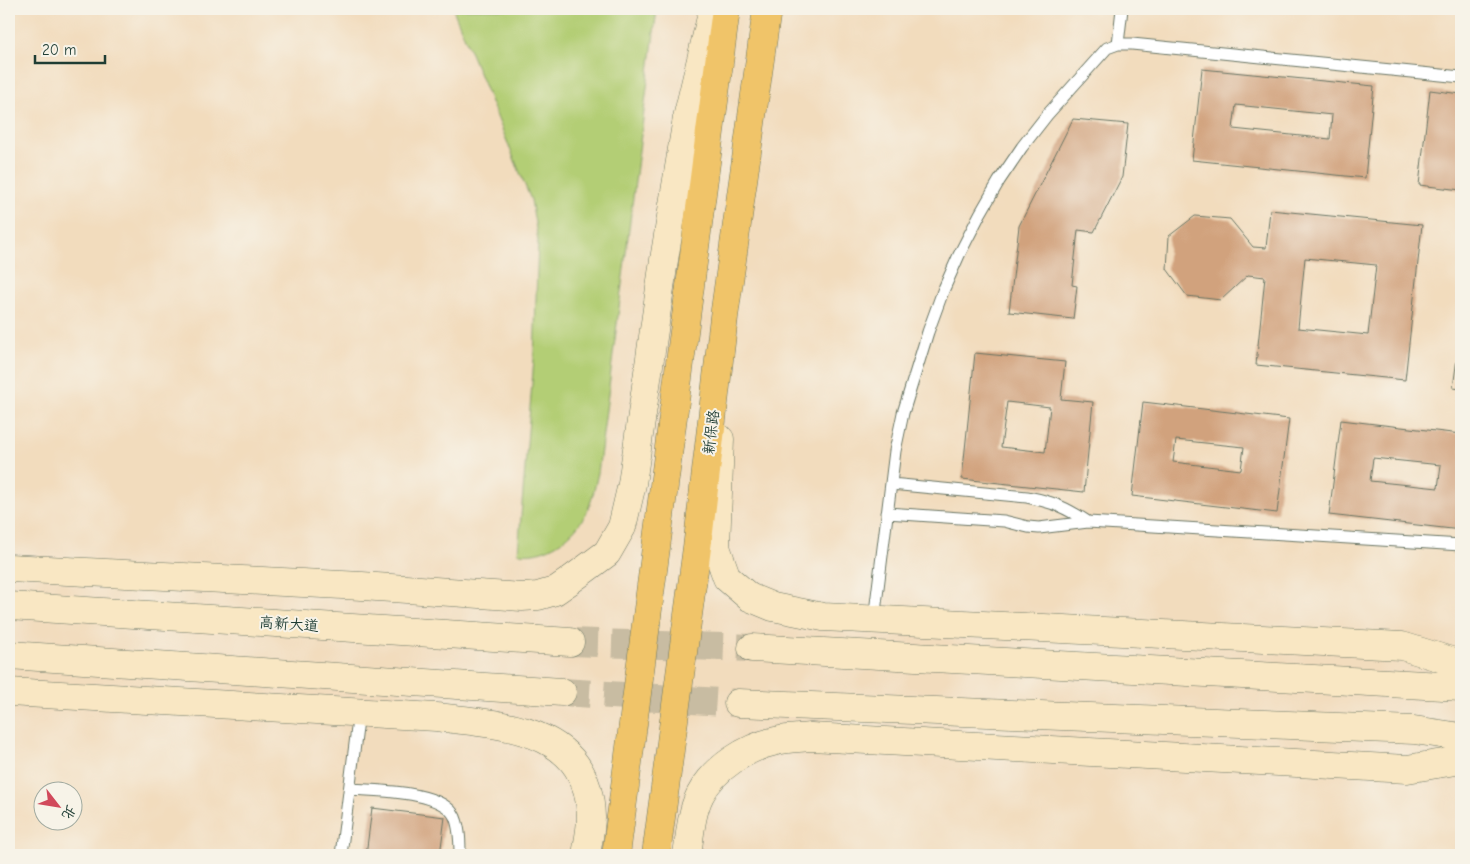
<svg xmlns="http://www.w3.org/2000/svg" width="1470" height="864" font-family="'Comic Neue','LXGW WenKai TC',sans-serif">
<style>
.green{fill:#b3ce74;stroke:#698654}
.building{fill:#d1a27d;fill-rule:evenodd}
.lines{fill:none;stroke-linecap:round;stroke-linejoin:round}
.secondary-tunnel{stroke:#c8bca2;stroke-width:28;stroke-dasharray:28 14;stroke-linecap:butt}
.service-casing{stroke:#697564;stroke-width:13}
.secondary-casing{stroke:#697564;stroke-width:29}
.primary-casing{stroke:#697564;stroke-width:29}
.service{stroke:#fff;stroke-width:11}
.secondary{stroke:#f9e7c3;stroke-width:28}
.primary{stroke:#f0c469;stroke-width:28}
.labels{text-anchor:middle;stroke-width:4;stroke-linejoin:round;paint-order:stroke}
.street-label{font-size:15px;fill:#1f3d34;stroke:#f7f3e8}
</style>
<rect width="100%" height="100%" fill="#f7f3e8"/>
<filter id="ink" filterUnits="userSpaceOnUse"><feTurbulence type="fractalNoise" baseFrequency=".02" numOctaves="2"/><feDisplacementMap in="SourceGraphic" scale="10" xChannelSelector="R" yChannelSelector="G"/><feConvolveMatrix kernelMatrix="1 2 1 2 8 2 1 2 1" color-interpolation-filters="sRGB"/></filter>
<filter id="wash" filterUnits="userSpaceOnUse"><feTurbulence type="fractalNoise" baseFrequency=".0096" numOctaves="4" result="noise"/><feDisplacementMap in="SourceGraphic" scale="20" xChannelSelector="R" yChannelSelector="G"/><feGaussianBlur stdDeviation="1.12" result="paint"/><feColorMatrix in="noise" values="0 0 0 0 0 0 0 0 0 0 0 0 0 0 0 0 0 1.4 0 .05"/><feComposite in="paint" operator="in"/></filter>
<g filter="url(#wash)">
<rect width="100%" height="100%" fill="#f2dcbd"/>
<path class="green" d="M453,9h204l-59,464c-3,12 -5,26 -11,38 -9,20 -31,39 -54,42 -5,1 -10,0 -15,0l16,-194 4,-119 -7,-40z"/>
<g id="blocks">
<path class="building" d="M1202,69l172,17 -9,92 -173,-18zM1236,105l96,10 -2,24 -97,-10z
M1430,90l31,4 -1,57h1v39l-42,-5z
M1073,119l55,5 -6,53 -28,55 -16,-2 -6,55 5,1 -4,33 -64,-7 10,-86z
M1270,210l152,15 -17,155 -149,-15 9,-88 -17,-2 -27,25 -34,-4 -20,-27 2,-33 26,-20 35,3 23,28 13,1zM1305,258l71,7 -8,70 -70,-7z
M1460,336l1,1v52l-8,-1z
M975,353l90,9 -4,37 32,3 -9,90 -122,-13zM1007,402l43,5 -5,45 -44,-5z
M1143,402l146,17 -12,94 -145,-17zM1176,440l68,7 -3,23 -68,-8z
M1341,420l120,14v96l-132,-15zM1373,458l68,7 -3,23 -68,-7z
M372,808l73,9 -5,38h-74z"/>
</g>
</g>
<g filter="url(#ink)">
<use href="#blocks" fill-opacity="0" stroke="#697564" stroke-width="1"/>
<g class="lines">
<path class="secondary-tunnel" d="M570,642l182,6
M562,692l176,11"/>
<defs>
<path id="service" d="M1118,44l4,-35
M891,484l136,13c26,5 38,10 61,25
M887,513l117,8 24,6 11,1 49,-6 373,23
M874,620l21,-169 8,-38 25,-81 15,-41 16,-36 21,-41 19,-33 23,-34 25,-32 60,-67 11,-4h14l329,33
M350,789c25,2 93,1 105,28 5,12 5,26 5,38
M341,855l18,-143"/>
<path id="secondary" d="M720,439l-4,108 11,31 22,19 24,10 50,10 579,29 59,18
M9,568l353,18 160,11 16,-1 17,-5 13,-9 39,-29 15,-26 10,-43 32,-224 23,-142 26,-109
M9,606l561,36
M752,648l709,39
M9,655l553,37
M9,692l427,25c69,8 153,11 155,100 0,12 -3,26 -5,38
M738,703l676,27 47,7
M687,855c3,-19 4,-42 13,-60 14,-27 47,-48 76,-54 11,-3 24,-3 35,-4l596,32 54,-9"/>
<path id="primary" d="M616,855l110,-846
M656,855l42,-315 26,-223 43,-308"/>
</defs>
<use href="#service" class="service-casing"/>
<use href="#secondary" class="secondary-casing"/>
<use href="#primary" class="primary-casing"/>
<use href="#service" class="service"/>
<use href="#secondary" class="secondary"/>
<use href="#primary" class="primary"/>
</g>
</g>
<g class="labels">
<g class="street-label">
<text transform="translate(711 432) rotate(-83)" y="5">新保路</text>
<text transform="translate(289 624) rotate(4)" y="5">高新大道</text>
</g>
</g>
<rect width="1470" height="864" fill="none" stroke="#f7f3e8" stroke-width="30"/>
<g transform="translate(58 806) rotate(121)"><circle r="24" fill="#f7f3e8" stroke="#a1aaa0"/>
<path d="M0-4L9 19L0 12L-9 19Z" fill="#d1495b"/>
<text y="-8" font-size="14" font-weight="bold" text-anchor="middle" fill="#1f3d34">北</text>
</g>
<path d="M35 55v8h70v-8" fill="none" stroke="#1f3d34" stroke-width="2.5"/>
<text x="42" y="55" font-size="15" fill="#1f3d34" stroke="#f7f3e8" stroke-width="4" paint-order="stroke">20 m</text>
</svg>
